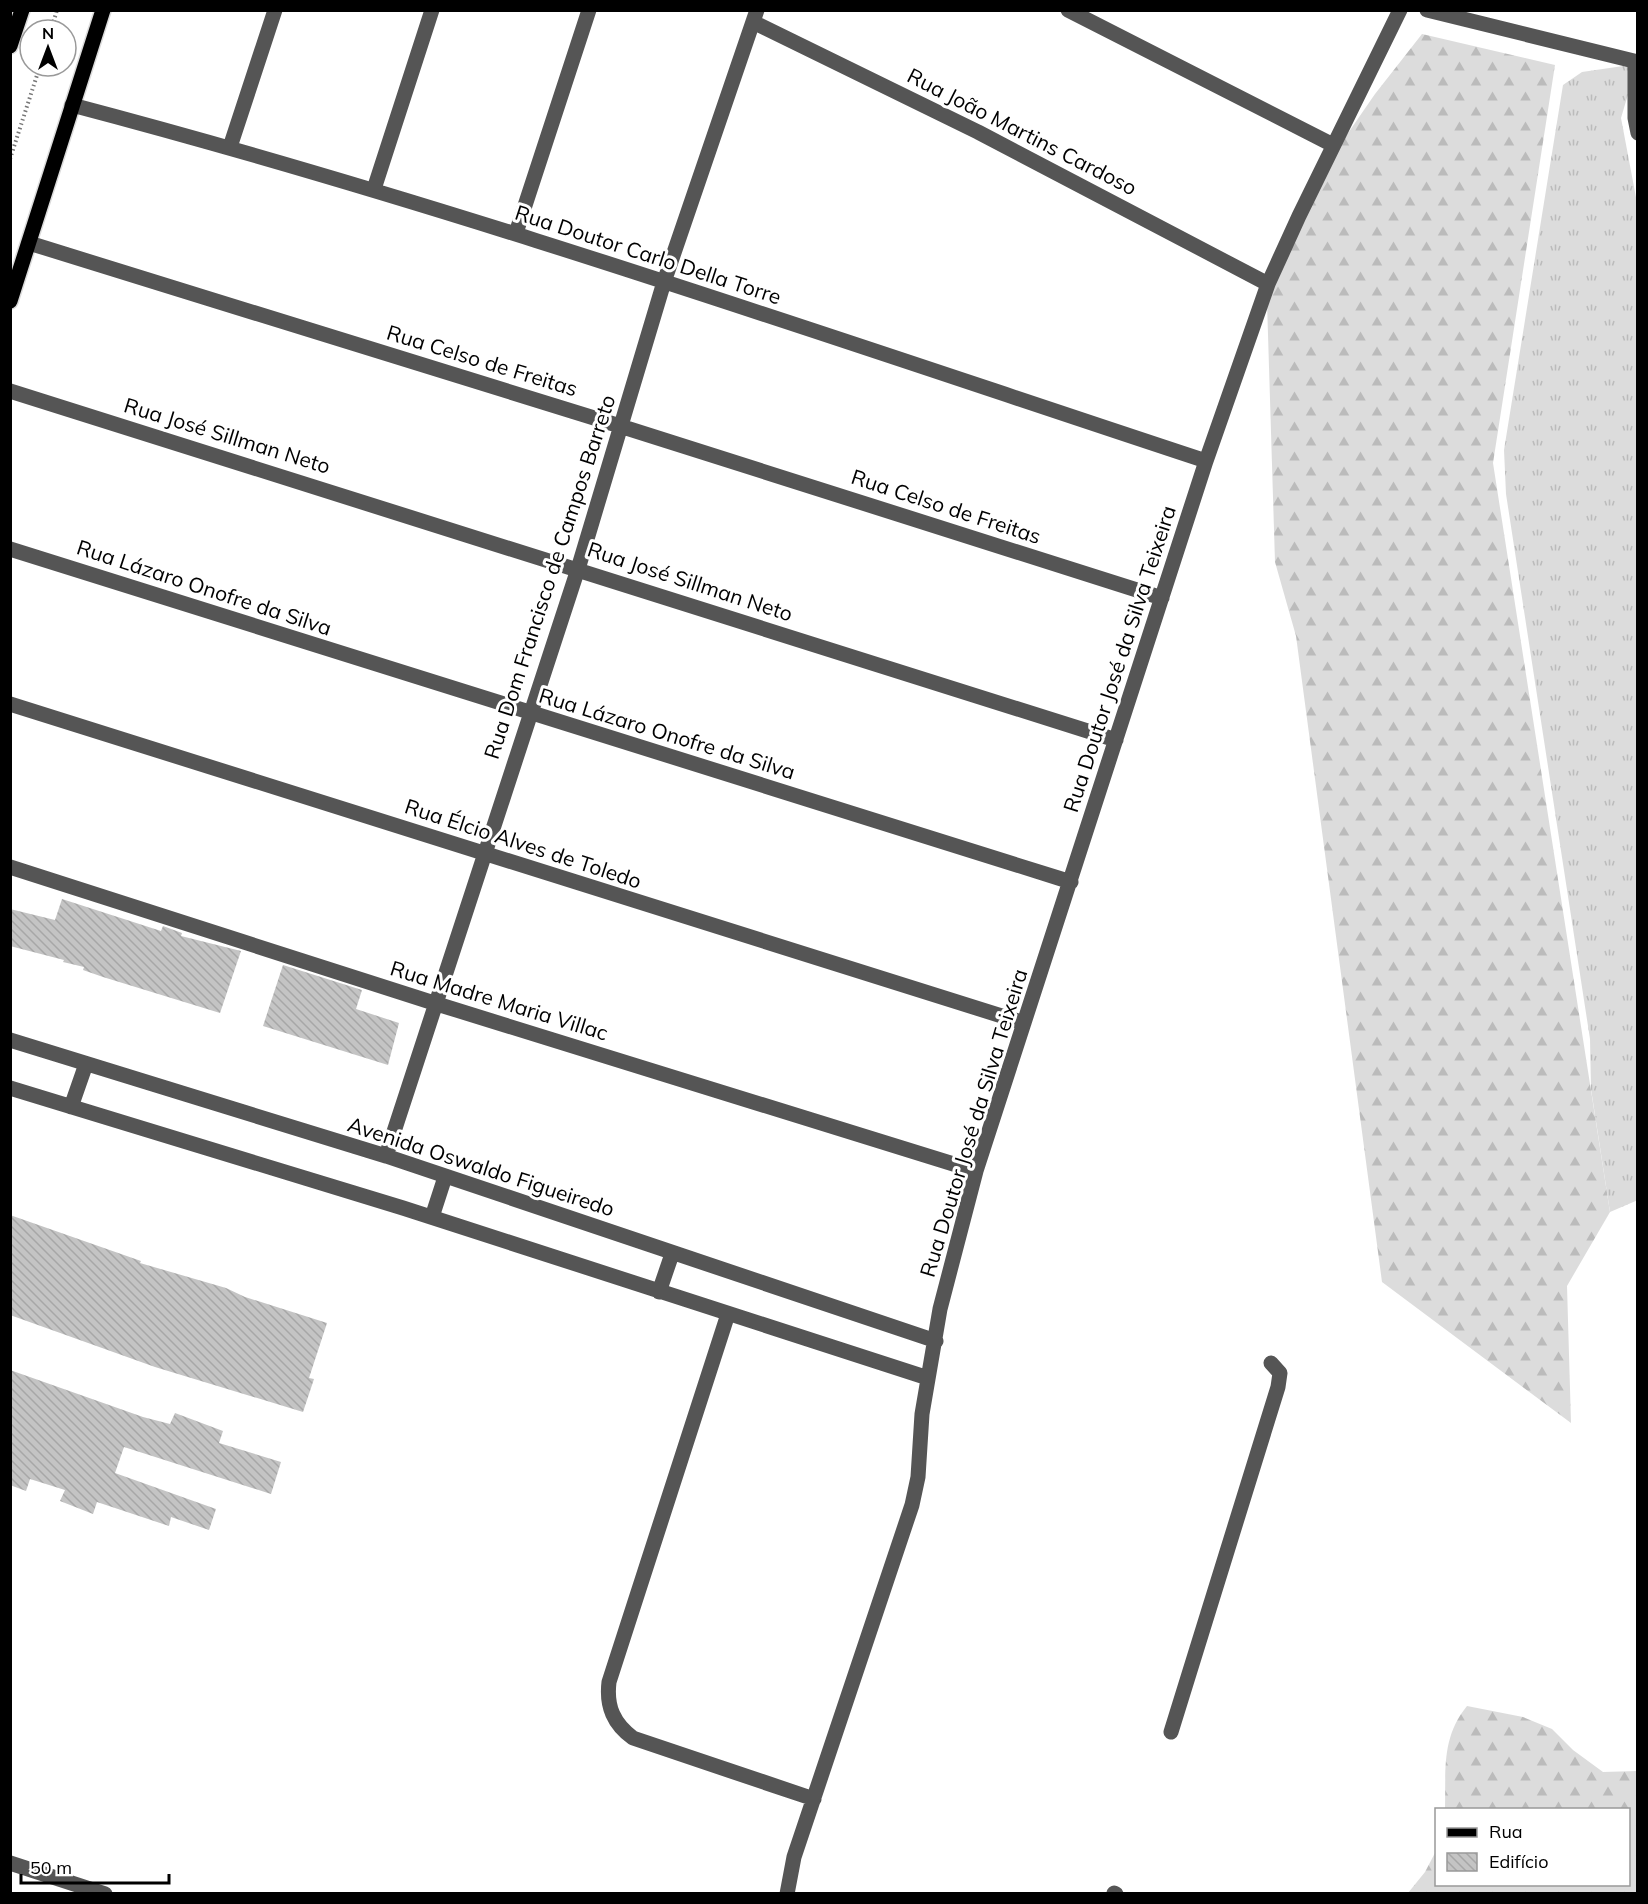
<svg xmlns="http://www.w3.org/2000/svg" width="1648" height="1904" font-family="Mulish,sans-serif">
<style>
.grass{fill:url(#grass-tufts)}
.forest{fill:url(#forest-firs)}
.building{fill:url(#building-back-hatch)}
.lines{fill:none;stroke-linecap:round;stroke-linejoin:round}
.major-casing{stroke:#dbdbdb;stroke-width:18}
.path{stroke:#777;stroke-width:4;stroke-dasharray:1.5 3;stroke-linecap:butt}
.minor{stroke:#555;stroke-width:15}
.major{stroke:#000;stroke-width:15}
.labels{text-anchor:middle;stroke-width:6;stroke-linejoin:round;paint-order:stroke}
.street-label{font-size:21px;fill:#000;stroke:#fff}
</style>
<defs>
<pattern id="grass-tufts" width="24" height="20" patternUnits="userSpaceOnUse" patternTransform="scale(1.5)"><rect width="24" height="20" fill="#dcdcdc"/><path d="M3 7l-1-3M5 7V3M7 7l1-3M15 17l-1-3M17 17v-4M19 17l1-3" fill="none" stroke="#bbb"/></pattern>
<pattern id="forest-firs" width="22" height="20" patternUnits="userSpaceOnUse" patternTransform="scale(1.5)"><rect width="22" height="20" fill="#dcdcdc"/><path d="M5 1l3.5 6h-7zM16 11l3.5 6h-7z" fill="#bbb"/></pattern>
<pattern id="building-back-hatch" width="6" height="6" patternUnits="userSpaceOnUse" patternTransform="scale(1.5)"><rect width="6" height="6" fill="#c4c4c4"/><path d="M-1 5l2 2M0 0l6 6M5-1l2 2" fill="none" stroke="#a7a7a7"/></pattern>
</defs>
<rect width="100%" height="100%" fill="#fff"/>
<path class="grass" d="M1637,64l-16,54 17,90v992l-28,12 -19,-123 -1,-50 -84,-545 -2,-44 59,-365 19,-13z"/>
<path class="forest" d="M1422,34l133,31 -62,398 117,749 -43,74 4,137 -189,-141 -86,-646 -21,-74 -8,-260 59,-137 49,-71z
M1467,1706l56,11 29,12 21,21 30,22 34,-1v122h-229l17,-21 11,-21v33h192v-74l-183,-1c1,-38 -4,-71 22,-103z"/>
<path class="building" d="M62,899l99,32 2,-5 19,7 -1,3 60,15 -21,62 -117,-36 -20,-7 1,-3 -21,-5 1,-2 -54,-14v-37l45,11z
M283,965l79,25 -6,19 43,14 -11,42 -125,-39z
M10,1215l131,46 -1,2 86,25 19,9 82,26 -18,55 5,1 -11,33 -148,-45 -145,-52z
M10,1370l133,47 27,7 5,-11 48,18 -4,12 62,19 -10,32 -147,-47 -9,26 101,36 -7,21 -38,-13 -2,9 -72,-24 -4,12 -33,-13 5,-11 -35,-11 -4,12 -16,-6z"/>
<g class="lines">
<defs>
<path id="major" d="M10,46l12,-36
M10,301l93,-291"/>
</defs>
<use href="#major" class="major-casing"/>
<path class="path" d="M51,30l6,-20
M10,159l30,-93"/>
<path class="minor" d="M1068,10l265,135
M1427,10l211,52
M753,22l225,110 290,152
M1635,63v55l3,15
M72,105c384,101 758,232 1134,356
M230,147l45,-137
M374,189l58,-179
M516,233l73,-223
M29,243l591,183 542,172
M10,391l1106,349
M10,549l1061,333
M10,704l1014,319
M10,867l427,137 539,167
M10,1040l376,116 550,185
M10,1088l393,120 525,170
M71,1107l15,-43
M386,1156l192,-587 86,-287 93,-272
M432,1217l13,-40
M659,1292l13,-38
M728,1314l-119,368c-3,25 5,42 24,56l181,61
M1171,1732l107,-345 2,-14 -9,-10
M10,1863l95,31
M1114,1893l2,1
M787,1894l7,-37 118,-352 6,-28 4,-63 18,-105 36,-138 230,-710 62,-177 31,-68 101,-206"/>
<use href="#major" class="major"/>
</g>
<g class="labels">
<g class="street-label">
<text transform="translate(1022 132) rotate(27)" y="7">Rua João Martins Cardoso</text>
<text transform="translate(648 255) rotate(18)" y="7">Rua Doutor Carlo Della Torre</text>
<text transform="translate(482 361) rotate(17)" y="7">Rua Celso de Freitas</text>
<text transform="translate(227 436) rotate(17)" y="7">Rua José Sillman Neto</text>
<text transform="translate(946 507) rotate(18)" y="7">Rua Celso de Freitas</text>
<text transform="translate(550 577) rotate(-72)" y="7">Rua Dom Francisco de Campos Barreto</text>
<text transform="translate(690 582) rotate(18)" y="7">Rua José Sillman Neto</text>
<text transform="translate(204 588) rotate(18)" y="7">Rua Lázaro Onofre da Silva</text>
<text transform="translate(1120 659) rotate(-72)" y="7">Rua Doutor José da Silva Teixeira</text>
<text transform="translate(667 734) rotate(17)" y="7">Rua Lázaro Onofre da Silva</text>
<text transform="translate(523 844) rotate(18)" y="7">Rua Élcio Alves de Toledo</text>
<text transform="translate(499 1001) rotate(17)" y="7">Rua Madre Maria Villac</text>
<text transform="translate(974 1123) rotate(-73)" y="7">Rua Doutor José da Silva Teixeira</text>
<text transform="translate(481 1167) rotate(18)" y="7">Avenida Oswaldo Figueiredo</text>
</g>
</g>
<rect width="1648" height="1904" fill="none" stroke="#000000" stroke-width="24"/>
<rect x="1435" y="1808" width="195" height="78" fill="#ffffff" stroke="#999999" stroke-width="1.5"/>
<rect x="1447" y="1828" width="30" height="9" fill="#000000" stroke="#999999" stroke-width="1.5"/>
<text x="1489" y="1838" font-size="18" fill="#000000">Rua</text>
<rect x="1447" y="1853" width="30" height="18" fill="url(#building-back-hatch)" stroke="#999999" stroke-width="1.5"/>
<text x="1489" y="1868" font-size="18" fill="#000000">Edifício</text>
<g transform="translate(48 48)"><circle r="28" fill="#ffffff" stroke="#999999" stroke-width="1.5"/>
<path d="M0-4.5L10 22L0 15L-10 22Z" fill="#000000"/>
<text y="-9" font-size="16" font-weight="bold" text-anchor="middle" fill="#000000">N</text>
</g>
<path d="M21 1874v9h148v-9" fill="none" stroke="#000000" stroke-width="3"/>
<text x="30" y="1874" font-size="18" fill="#000000" stroke="#ffffff" stroke-width="4.5" paint-order="stroke">50 m</text>
</svg>
